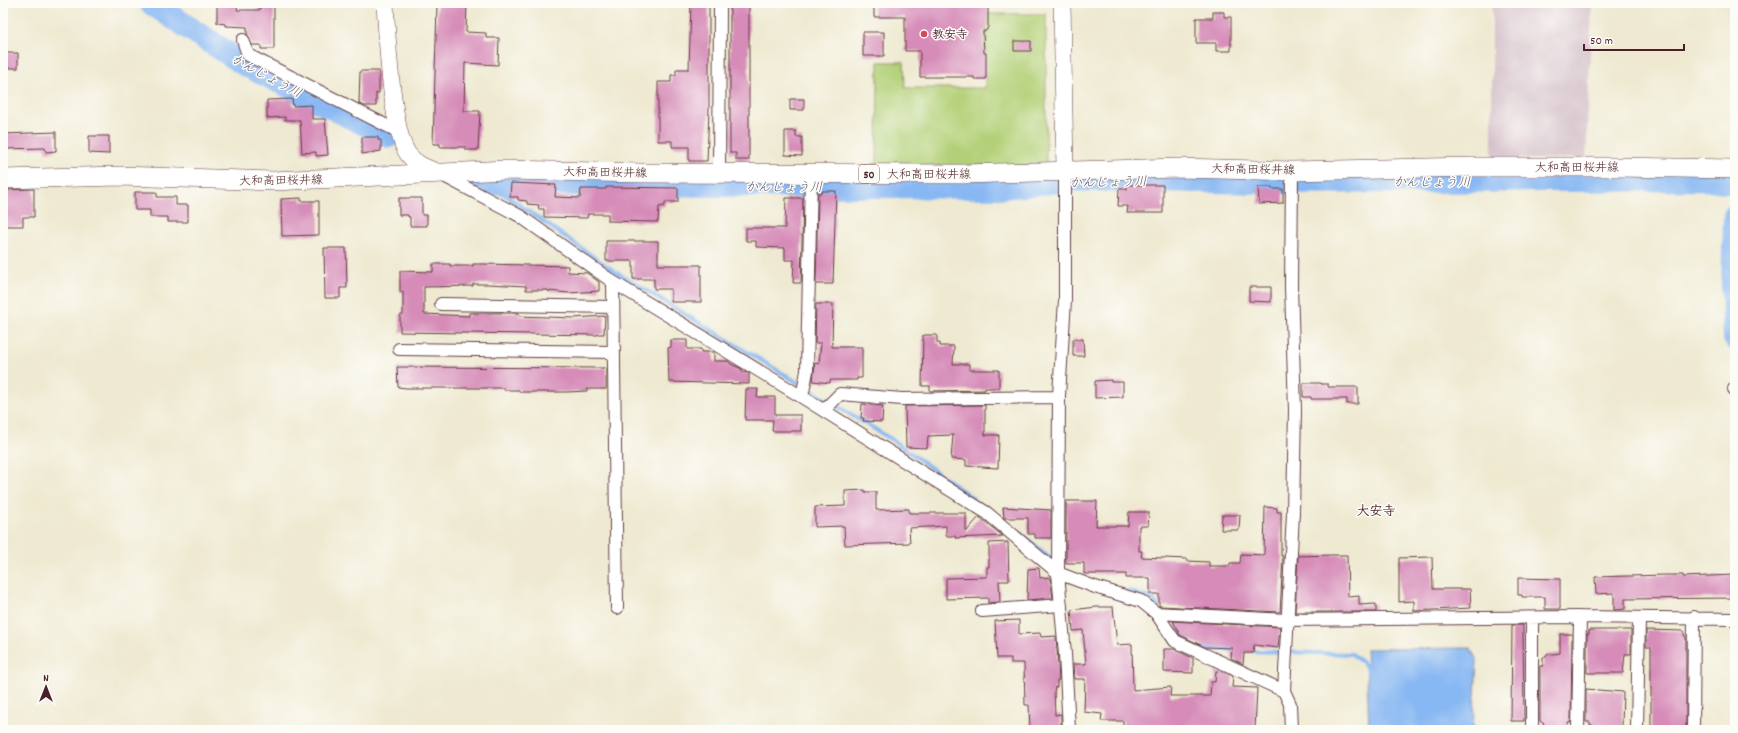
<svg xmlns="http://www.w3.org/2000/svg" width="1738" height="733" font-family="Dekko,'Klee One',sans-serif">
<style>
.industrial{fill:#d2bdc7}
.green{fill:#b2d077;stroke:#7e7851}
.water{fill:#88b8f3;stroke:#696c8f}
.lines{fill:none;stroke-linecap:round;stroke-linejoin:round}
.stream{stroke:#88b8f3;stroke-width:4}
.river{stroke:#88b8f3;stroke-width:24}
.building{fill:#d68bb8}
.street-casing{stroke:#633d44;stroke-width:14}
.secondary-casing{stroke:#633d44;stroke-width:18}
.primary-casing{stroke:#633d44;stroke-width:20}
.street{stroke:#fff;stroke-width:12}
.secondary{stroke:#fff;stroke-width:17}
.primary{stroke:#fff;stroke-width:19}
.poi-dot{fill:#d1495b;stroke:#fdfcf7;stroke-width:1.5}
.labels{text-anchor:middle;stroke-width:3;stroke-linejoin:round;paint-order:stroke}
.shield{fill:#fdfcf7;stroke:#806168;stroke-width:1}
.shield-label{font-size:11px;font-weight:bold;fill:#4a1f2b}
.poi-label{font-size:12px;font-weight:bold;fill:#4a1f2b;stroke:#fdfcf7;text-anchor:start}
.street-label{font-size:12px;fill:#4a1f2b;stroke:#fdfcf7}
.water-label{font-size:13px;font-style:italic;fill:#605571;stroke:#fdfcf7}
.neighbourhood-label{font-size:13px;font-weight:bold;fill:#4a1f2b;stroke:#fdfcf7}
</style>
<rect width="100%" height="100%" fill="#fdfcf7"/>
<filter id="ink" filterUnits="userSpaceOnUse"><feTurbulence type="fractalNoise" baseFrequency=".025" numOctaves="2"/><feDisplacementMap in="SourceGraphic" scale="8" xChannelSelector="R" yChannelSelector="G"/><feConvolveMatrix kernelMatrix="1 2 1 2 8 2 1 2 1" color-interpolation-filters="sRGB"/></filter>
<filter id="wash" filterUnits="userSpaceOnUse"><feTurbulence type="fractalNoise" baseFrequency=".012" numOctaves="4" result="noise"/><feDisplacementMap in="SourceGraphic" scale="16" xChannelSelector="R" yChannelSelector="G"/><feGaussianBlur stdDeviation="0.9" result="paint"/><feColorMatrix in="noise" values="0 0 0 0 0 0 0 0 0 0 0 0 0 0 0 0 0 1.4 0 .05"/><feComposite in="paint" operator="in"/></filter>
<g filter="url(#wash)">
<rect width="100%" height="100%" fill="#eee9d0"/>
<path class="industrial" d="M1492,3h100l-6,155 -94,2z"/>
<path class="green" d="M985,14h61v152l-169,-1 1,-103h26l1,26h80z"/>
<path class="water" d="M1470,648l7,12 -4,70h-104l-3,-81z"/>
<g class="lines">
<path class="stream" d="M488,183l126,88 277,168 82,59
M1017,531l39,31
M1128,591l25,8 6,11
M1173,630l15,11
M1202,649l33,1
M1248,651l104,3 13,11 4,7"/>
<path class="river" d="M151,3l93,61 145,72
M481,180l7,3 514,4 77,-8 188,3 443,-3 25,4
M1735,216l-2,70 2,52"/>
</g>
<g id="blocks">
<path class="building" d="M217,3h21l-1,7h23v-7h14v46h-13v-4h-9l-5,-11v-7l-21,-1v-2l-9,-1z
M449,3h18l-1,29 20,1v5h13l-1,27 -33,-2 -1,48h16l-2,39h-12v-3h-26v-3h-7l4,-139h12z
M691,3h18v106l-2,52h-18v-14h-17v-6h-14v-59h13v-7h5v-6h13z
M730,3h19v157h-13v-7h-6z
M898,3h90v24l-2,4h-3l1,22h2v26h-12v-2h-54v-26h-15v-34h-31v-13z
M1213,12h11v5h7v34h-15v-8h-20v-25h17z
M863,32h21v24h-21z
M1014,41h17v10h-17z
M3,53h15v15h-15z
M360,71h19v22h-3v13h-12l-5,-3z
M292,99l1,7 19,-1v14h13l3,36 -12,1v-4l-14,1 -2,-33h-15v-3l-18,1v-18z
M790,99h14v11h-14z
M785,131h11v6h6v19l-17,-1z
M56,132v19l-10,1 -1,-4 -42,1v-15z
M89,136h20v18l-20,-1z
M362,137h16v3h3v11l-19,3z
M511,183l45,2 -1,12 25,1 1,-9h25v-2l72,1v14h-13v4l-6,1 -1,15 -50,-1v-7h-20l-1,4 -43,-1v-8h-6l1,-4 -12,-1v-3l-9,-1v-3h-8z
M1127,185h36v28h-36l1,-7h-10l1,-17h8z
M1258,187h14v2h11v14l-24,1z
M34,189v28h-11v9h-20v-36z
M822,191h14l-3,93h-17l2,-91h4z
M135,192h20l2,1v4h19v8h12v17h-20v-5h-18v-7h-15z
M301,198v3h18v34l-37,1 -1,-37z
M399,198h23v17h5v11h-17v-9h-2v-2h-9z
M786,198h17l-2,85h-8l1,-23h-9v-12l-29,-1v-6h-10v-13h39z
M606,241h52v24h43v37h-30v-13h-17v-10h-21v-18h-27z
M324,248h22l1,40h-7v10h-15z
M433,264h17v2h23v-2h10l85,2v6l19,1 12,9v9l-30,2 -21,-2v-1h-22v-4l-38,-2h-15v2l-49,1v27l45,2v-3h50v3l55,2 31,-2 -1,18h-6v1l-198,-3v-17h3v-23h-3v-21l33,1z
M1249,287h22v15l-22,-1z
M816,304h17l-1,43h30v31h-5v2h-27v3l-17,-2 2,-18 4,1 2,-21h-6z
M923,335h14v8h3v3h14l-1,18h16v6h30v18h-14v2l-55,1v-5h-8z
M1073,339h10l1,17h-11z
M671,340h16v9h14v3h13v9h14l3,3 11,5v3l7,1v11l-80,-2 -1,-34 3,-1z
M397,367l209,1v21h-19v2l-20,1h-48v-2h-15v-2h-98l-8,-1z
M1111,380v2h12v15l-28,1v-17z
M1303,383h18v1h7v3h30v17h-11v-5h-36v-2h-8z
M746,389h12l-1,8h18v18h26v16h-29l1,-11h-28z
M862,404l21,2 -1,16 -19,-1 1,-3h-3z
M985,405v30h14l-1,33 -32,-2v-6l-15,-1 2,-24 -25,1 -1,12 -21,-1 -1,-41z
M865,490v2h11v18l33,-1v4h57v19l13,-15 24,19 -48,2v-2h-9v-10l-37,2 1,15 -65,2 -1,-19 -29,1v-20l30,-1v-15z
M1066,501h31l-1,25h32l1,-14h20l-1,14h-9v25h3l-1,6 46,2v2l22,1v4h21v-3h10l1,-9 23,1 1,-48 12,1v4h4v44h2l-3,56 -121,-6v-12h-9v-16h-24v-4h-42v-11h-18z
M1003,507l48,3v28h-16v-4h-7v-16h-24z
M1222,515h18l-1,15h-18z
M1008,542l1,39h-10l1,21 -12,1v-5l-42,1v-21l41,-1v-10h2v-24z
M1332,555h15l1,42 11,-1v9l17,-1v8h-81l3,-56z
M1432,557l1,32h37l1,19 -57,3v-10l-15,1v-44z
M1039,568l1,10 10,-1 3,21 -26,2 1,-31z
M1664,575h19v2l52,-2v23l-110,1v10l-11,1v-17l-18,1 -1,-17z
M1518,578l42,1v30h-15v-12h-23v-2h-4z
M1097,607h16l4,38 15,-1 1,46 38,-3 -1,9h40l1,-14h4l1,-11 8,1 9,4 -1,11 25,1 -2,42h-127v-4h-5v-5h-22l1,-7 -18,-2 1,-33h-11l-1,-15h13l-3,-34 -10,1 -2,-21z
M1019,620v14l21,-1 1,4 15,-1 3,44h-2v7h-2l-1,5 1,23 6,-1v16h-31l-1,-25h-4l-1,-42h-13v-5h-14l-2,-37z
M1173,621l107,6 -2,21 -24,-3 -1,8h-9l-1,11 -12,-6 1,-10 -27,-1 -25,-12z
M1512,625h11l1,96h-13z
M1589,630h42v24h-6l-2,19h-36v-39h2z
M1646,630l38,1v5h2v94h-35v-83h-5z
M1560,634h12l-1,88h-3v8h-24v-6l-4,-3v-55h3v-9h3v-2l14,-2z
M1164,649h10l19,9v15l-29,-1z
M1586,689l37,3 -1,34h-6v4h-23v-5h-3v-3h-4z"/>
</g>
</g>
<g filter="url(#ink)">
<use href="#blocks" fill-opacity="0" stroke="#633d44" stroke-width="1"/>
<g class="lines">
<defs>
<path id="street" d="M243,40l5,15 151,77
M1065,170v130l-6,95 -1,178 7,81 4,76
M719,173l1,-170
M442,175l78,41 93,66 189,115 185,116 71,60 37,14 46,14 15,12 19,28 109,50
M613,282l4,326
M441,304l172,3
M399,349l215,3
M1734,389l1,1
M802,397l5,-26 4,-197
M824,410l16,-16 62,5 157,-2
M982,611l79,-6
M1156,613l130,7 294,-3 155,2
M1532,618v112
M1291,730l-1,-26 -6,-13 9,-178 2,-103 -4,-123 1,-116
M1578,730l2,-113
M1637,730l2,-112
M1693,730l1,-113"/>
<path id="secondary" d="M385,3c2,31 6,128 23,151 8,11 19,14 31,19
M1062,3l3,167"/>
<path id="primary" d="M3,179l117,-3 153,5 234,-11 134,3 322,1 216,-6 113,3 179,-4h145l119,2"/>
</defs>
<use href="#street" class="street-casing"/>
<use href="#secondary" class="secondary-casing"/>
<use href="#primary" class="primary-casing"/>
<use href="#street" class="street"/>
<use href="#secondary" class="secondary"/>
<use href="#primary" class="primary"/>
</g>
</g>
<circle class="poi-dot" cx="924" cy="34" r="4"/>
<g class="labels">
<rect class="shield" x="859" y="165" width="20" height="18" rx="3"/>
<g class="shield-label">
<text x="869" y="178">50</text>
</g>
<g class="poi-label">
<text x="932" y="38">教安寺</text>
</g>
<g class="street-label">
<text x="1577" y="171">大和高田桜井線</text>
<text transform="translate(1253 169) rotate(1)" y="4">大和高田桜井線</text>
<text transform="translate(605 172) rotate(1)" y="4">大和高田桜井線</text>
<text x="929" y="178">大和高田桜井線</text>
<text transform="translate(281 180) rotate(-1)" y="4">大和高田桜井線</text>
</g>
<g class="water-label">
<text transform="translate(267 75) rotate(28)" y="5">かんじょう川</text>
<text transform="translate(1108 181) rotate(-1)" y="5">かんじょう川</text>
<text x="1432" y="186">かんじょう川</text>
<text x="784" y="191">かんじょう川</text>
</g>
<g class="neighbourhood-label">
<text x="1376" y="515">大安寺</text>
</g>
</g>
<rect width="1738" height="733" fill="none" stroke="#fdfcf7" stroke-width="16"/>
<g transform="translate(46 687)" stroke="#fdfcf7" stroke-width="3" paint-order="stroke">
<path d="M0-3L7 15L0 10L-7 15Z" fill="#4a1f2b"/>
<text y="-6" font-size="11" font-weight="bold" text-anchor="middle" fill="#4a1f2b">N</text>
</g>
<path d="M1584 44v6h100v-6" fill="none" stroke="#4a1f2b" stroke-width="2"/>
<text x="1590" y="44" font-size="12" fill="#4a1f2b" stroke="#fdfcf7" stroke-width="3" paint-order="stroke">50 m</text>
</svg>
